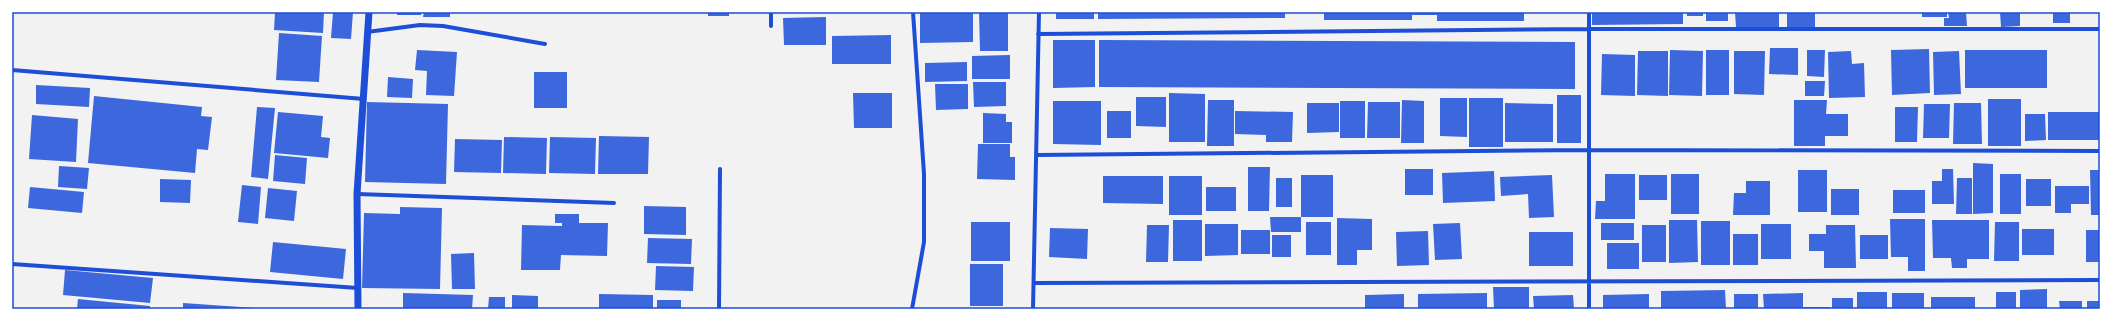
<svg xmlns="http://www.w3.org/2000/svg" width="2112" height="321" font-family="Signika,sans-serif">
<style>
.building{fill:#3d67dc}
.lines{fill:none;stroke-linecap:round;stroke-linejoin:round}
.minor{stroke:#1d4ed8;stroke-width:4}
.tertiary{stroke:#1d4ed8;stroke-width:7}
.neatline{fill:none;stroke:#1d4ed8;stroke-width:1.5}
</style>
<rect width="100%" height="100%" fill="#f2f2f2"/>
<path class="building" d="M275,12h49l-1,21 -49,-3z
M333,12h20l-2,27 -20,-1z
M397,12h24v3h-24z
M424,12h26v5h-27z
M708,12h21v4h-21z
M920,12h53v30l-53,1z
M979,12h29v39h-28z
M1056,12h38v7h-38z
M1098,12h187v6l-187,1z
M1324,12h200v9h-87v-6h-25v5h-88z
M1592,12h91v12l-91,1z
M1687,12h16v4h-16z
M1706,12h22v9h-22z
M1735,12h44v15h-43z
M1787,12h28v15h-28z
M1922,12h25v5h-25z
M1948,12h18l1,14h-23v-8h5z
M2000,12h20v14l-19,1z
M2053,12h17v11h-17z
M826,17v28h-42l-1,-27z
M279,33l43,3 -3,46 -43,-2z
M891,35v29h-59v-28z
M1053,40h42v47l-42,1z
M1099,40l476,2v47l-476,-2z
M1770,48h28v27l-29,-1z
M1929,49l1,44 -38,2 -1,-45z
M417,50l40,2 -3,44 -28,-1 1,-24 -12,-1z
M1670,50l33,1 -1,45 -33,-1z
M1706,50h23v45h-23z
M1807,50h18l-1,27 -17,-1z
M1965,50h82v38h-82z
M1638,51h30v45l-31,-1z
M1734,51h31l-1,44 -30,-1z
M1851,51l1,13 12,-1 1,34 -36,1 -1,-46z
M1959,51l2,43 -27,1 -1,-43z
M1602,54l33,1v41l-34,-1z
M1010,55v24h-38v-23z
M967,62v19l-42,1v-19z
M534,72h33v36h-33z
M388,77l25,2 -1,19 -25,-1z
M1805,81h20l-1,15h-19z
M973,82h33v24l-32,1z
M935,84h33v25l-32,1z
M36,85l54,3 -1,19 -53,-3z
M853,93h39v35h-38z
M1169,93l36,1v48h-36z
M1557,95h24v48h-24z
M94,96l108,11 -1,9 11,1 -4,33 -11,-1 -2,24 -107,-10z
M1136,97h30v30l-30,-1z
M1440,98h27v39l-27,-1z
M1469,98h34v49h-34z
M1988,99h33v47h-33z
M1208,100h26v46h-27z
M1402,100l22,1v42h-23z
M1794,100h33l-1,14h22v22h-23v10h-31z
M1053,101h48v44l-48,-1z
M1340,101h25v37h-25z
M367,102l81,2 -2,80 -81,-2z
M1368,102h32v36h-33z
M1307,103h32v29l-32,1z
M1505,103l48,1v38h-48z
M1954,103h27l1,41h-29z
M1924,104h26l-1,34h-26z
M257,107l18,1 -7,71 -17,-2z
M1895,107h23l-1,35h-22z
M1107,111h24v27h-24z
M1235,111l58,1 -1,30h-26v-7l-31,-1z
M278,112l45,4 -2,21 9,1 -2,20 -54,-5z
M2048,112h52v28h-52z
M983,113l23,1v8h6v21h-29z
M2025,114h20l1,26 -21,1z
M32,115l46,4 -2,43 -47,-3z
M599,136l50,1 -1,37h-50z
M504,137l43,1 -1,36 -43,-1z
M550,137l46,1 -1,36 -46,-1z
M455,139l47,1 -1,33 -47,-1z
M978,144h32v13h5v23l-38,-1z
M275,155l32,3 -2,26 -32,-3z
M1973,163l20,1v49l-20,1z
M59,166l30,2 -2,21 -29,-2z
M1248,167h22l-1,44h-21z
M1405,169h28v26h-28z
M1942,169h11l1,35h-22v-23h10z
M1798,170h29v42h-29z
M2090,170h10v45h-9z
M1494,171l1,30 -52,2 -1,-30z
M1605,174h30v45h-40l1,-18h9z
M1671,174h28v40h-28z
M2000,174h21v40h-21z
M1301,175h32v42h-32z
M1552,175l2,42 -25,1 -1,-24 -27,2 -1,-19z
M1639,175h28v25h-28z
M1103,176h60v28l-60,-1z
M1169,176h33v39h-33z
M1276,178h16v29h-16z
M1957,178h15v36h-16z
M160,179l31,1 -1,23 -30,-1z
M2026,179h25v27h-25z
M1746,181h24v34h-37l1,-22h12z
M242,185l19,2 -3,37 -20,-2z
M2055,186h34v18h-18v9h-16z
M30,187l54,5 -2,21 -54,-5z
M1206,187h30v24h-30z
M268,188l29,3 -3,30 -29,-3z
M1831,189h28v26h-28z
M1893,190h32v23h-32z
M644,206l42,1v28l-42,-1z
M400,207l42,1 -2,81 -78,-1 2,-75 36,1z
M555,214h24v9h29l-1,33 -46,-1 -1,15h-39l1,-45 40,1v-3h-7z
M1270,217h31v15h-30z
M1337,218l35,1v31h-15v15h-20z
M1890,219h35v52h-17v-14h-17z
M1173,220h29v41h-29z
M1669,220h28l1,42 -29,1z
M1932,220h57v39h-22v9h-15l-1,-10h-18z
M1701,221h29v44h-29z
M971,222h39v39h-39z
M1306,222h25v33h-25z
M1995,222h24v39h-25z
M1460,223l2,36 -27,1 -2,-36z
M1601,223h33v17h-33z
M1205,224h33v31l-33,1z
M1761,224h30v35h-30z
M1147,225h22l-1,37h-22z
M1642,225h24v37h-24z
M1826,225h29l1,43h-32v-17h-15v-17h17z
M1050,228l38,1 -1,30 -38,-2z
M2022,229h32v26h-32z
M1241,230h29v24h-29z
M2086,230h14v32h-14z
M1428,231l1,34 -32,1 -1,-34z
M1529,232h44v34h-44z
M1733,234h25v31h-25z
M1272,235h19v22h-19z
M1860,235h28v24h-28z
M648,238l44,1 -1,25 -44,-1z
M273,242l73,7 -3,30 -73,-7z
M1607,243h32v26h-32z
M474,253l1,36h-23l-1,-35z
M970,264h33v42h-33z
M656,266l38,1 -1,24 -38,-1z
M65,270l88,8 -3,25 -87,-8z
M1493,287h36v22h-35z
M2047,289v20h-27v-19z
M1725,290l1,19h-65v-18z
M1857,292h30v17h-30z
M1996,292h20v17h-20z
M403,293l70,2 -1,14h-69z
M1487,293v16h-69v-15z
M1803,293v14h27v2h-66l-1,-15z
M1892,293h32v16h-32z
M599,294l54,1v14h-54z
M1404,294v15h-39v-14z
M1649,294v15h-46v-14z
M1734,294h24v15h-24z
M512,295l26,1v13h-26z
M1573,295l1,14h-40l-1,-13z
M489,297h16v12h-17z
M1931,297h44v12h-44z
M1832,298h21v11h-21z
M78,299l72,7v3h-73z
M657,300h24v9h-24z
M2059,301h23v8h-22z
M2087,301h13v8h-13z
M183,303l72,5v1h-72z"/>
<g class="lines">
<path class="minor" d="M1589,12v297
M771,26v-14
M367,32l53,-7 23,1 102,18
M1038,34l551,-5h511
M12,70l352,29
M1036,155l552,-5 512,1
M357,194l257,9
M12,264l346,24
M1034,283l1066,-3
M719,309l1,-140
M912,309l12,-67v-68l-11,-162
M1033,309l6,-297"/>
<path class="tertiary" d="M358,309l-1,-115 12,-182"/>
</g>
<rect width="2112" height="321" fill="none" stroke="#ffffff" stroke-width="26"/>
<rect x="13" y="13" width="2086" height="295" class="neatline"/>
</svg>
